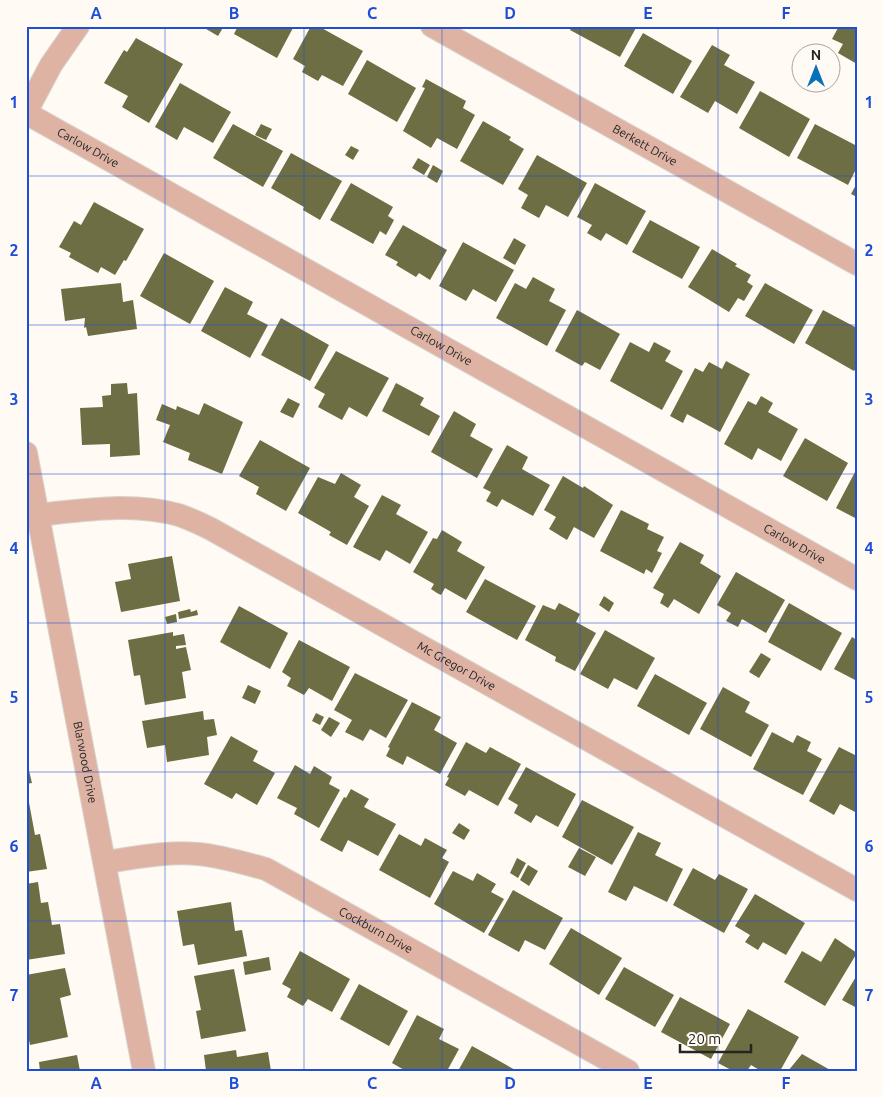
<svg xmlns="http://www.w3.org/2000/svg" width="883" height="1097" font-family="Ubuntu,sans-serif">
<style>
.building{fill:#6d6e44}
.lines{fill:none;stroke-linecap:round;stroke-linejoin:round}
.minor-casing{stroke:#d8d4ce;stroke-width:24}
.minor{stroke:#deb3a4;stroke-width:22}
.grid{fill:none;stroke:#1d4ed8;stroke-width:1;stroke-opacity:0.55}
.labels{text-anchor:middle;stroke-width:5;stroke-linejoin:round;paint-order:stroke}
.street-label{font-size:12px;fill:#272523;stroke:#fffaf3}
.neatline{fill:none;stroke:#1d4ed8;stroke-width:2}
.grid-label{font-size:16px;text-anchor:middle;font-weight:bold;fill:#1d4ed8}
</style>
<rect width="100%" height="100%" fill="#fffaf3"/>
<path class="building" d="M201,26h23l-6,10z
M238,26h56l-17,32 -43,-24z
M311,26h7l45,25 -20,35 -21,-11 -4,6 -16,-9 3,-6 -12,-7z
M572,26h65l-17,31 -50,-27z
M839,26h18v38l-19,-11 5,-9 -11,-5z
M643,33l49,28 -19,33 -49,-28z
M136,38l47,26 -34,59 -27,-16 6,-11 -24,-13 20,-33 3,2z
M712,45l18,10 -6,10 31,17 -18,32 -22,-13 -7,12 -28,-16z
M367,60l49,28 -19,34 -49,-28z
M426,79l40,22 -3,7 12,7 -18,34 -20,-11 -6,10 -28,-17 22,-43 -3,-1z
M180,83l51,29 -18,31 -29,-16 -7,13 -22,-13z
M760,91l50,28 -21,38 -50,-29z
M483,121l28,16 -2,3 15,9 -21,36 -43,-24z
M233,124l50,27 -20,36 -50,-29z
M261,124l11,5 -6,11 -11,-5z
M815,124l42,22v21l-9,18 -51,-27z
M351,146l8,4 -6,10 -8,-5z
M291,153l51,28 -22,39 -17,-10 1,-3 -33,-19z
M537,155l50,28 -19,34 -22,-12 -7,13 -18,-10 7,-13 -10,-6z
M418,158l12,7 -6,10 -12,-7z
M433,165l10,6 -6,12 -10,-6z
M351,183l42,24 -5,9 6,4 -8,15 -6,-4 -7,13 -43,-24z
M595,183l51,28 -19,34 -21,-12 -5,8 -14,-8 5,-8 -15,-8z
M857,183v14l-6,-3z
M94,202l50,27 -18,32 -2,-1 -9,15 -14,-8 -3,6 -29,-16 2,-4 -12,-6 15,-26 7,4z
M650,220l50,27 -18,32 -50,-27z
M403,225l44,25 -17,30 -11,-7 -3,4 -20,-12 2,-3 -13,-7z
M514,238l12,7 -11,20 -12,-7z
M463,242l51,28 -18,32 -23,-13 -7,12 -27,-15z
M712,249l25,15 -2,2 16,9 -4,7 6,4 -9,15 -6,-3 -9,14 -41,-25z
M164,253l50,28 -24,43 -50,-28z
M533,277l22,12 -6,12 17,9 -19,36 -51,-28 19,-35 11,6z
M121,283l2,19 10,-2 4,29 -49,7 -2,-9 -2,1 1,-10 -20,3 -4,-32z
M765,283l48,27 -19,34 -49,-28z
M225,287l28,15 -6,12 21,11 -18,33 -49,-27z
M577,310l43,24 -20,36 -15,-8 -3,4 -27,-15z
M823,310l34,18v39l-3,4 -49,-28z
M281,318l48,27 -19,36 -49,-26z
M630,342l19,10 5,-10 17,9 -6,10 18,10 -21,39 -52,-29z
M336,351l53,27 -22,39 -18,-10 -7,13 -24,-13 7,-13 -11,-6z
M726,361l24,13 -30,58 -33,-18 -4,9 -13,-7 25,-48 8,4 6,-10 13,7z
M127,383l1,11 9,-1 3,62 -30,2v-13l-28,1 -2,-37 23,-1 -1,-11 9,-1v-11z
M396,383l28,15 -4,7 20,11 -11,20 -47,-25z
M761,396l12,7 -5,9 30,17 -17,32 -23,-13 -6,12 -28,-16 24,-43 8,4z
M288,398l12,6 -7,14 -13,-6z
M204,403l39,19 -21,52 -34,-14 2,-7 -27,-11 7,-17 -14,-5 6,-16 14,6 1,-4 22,9z
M454,411l22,13 -6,12 23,13 -16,29 -46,-26z
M805,438l43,25 -21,38 -44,-25z
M260,440l50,28 -24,43 -30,-17 3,-7 -20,-11z
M507,445l21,12 -6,12 28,16 -17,31 -31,-17 -5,8 -11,-6 5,-9 -8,-4z
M855,472l2,1v46l-21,-11z
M341,473l20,12 -7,12 15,9 -22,39 -18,-10 2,-3 -33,-19 20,-36 17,7z
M563,476l20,12 1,-2 29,19 -19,33 -20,-11 -7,13 -18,-11 7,-12 -12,-7z
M382,495l19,10 -5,9 32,18 -18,32 -24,-14 -6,11 -27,-14z
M621,510l28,14 -2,5 17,8 -7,14 5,2 -10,20 -6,-4 -2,5 -44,-23z
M442,530l20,12 -5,9 28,16 -19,33 -21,-12 -4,7 -4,-2 -6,-4 3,-5 -21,-12 20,-34 4,1z
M680,542l24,13 -4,8 21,13 -22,38 -25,-15 -6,9 -8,-5 4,-9 -11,-6z
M172,556l8,45 -59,11 -6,-30 16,-3 -3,-15z
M736,572l49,28 -19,33 -24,-14 -4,8 -12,-6 5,-8 -14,-8z
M485,579l51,27 -19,34 -51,-28z
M604,596l10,7 -5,9 -10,-7z
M559,603l21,11 -4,8 20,11 -21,38 -20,-10 1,-4 -31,-17 18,-35 12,5z
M789,603l53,30 -21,38 -53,-29z
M239,606l49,27 -18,36 -50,-27z
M190,609l1,3 6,-2 1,5 -19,4 -1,-7z
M176,614l1,8 -10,2 -2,-7z
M605,630l50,28 -18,32 -23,-12 -6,11 -28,-15z
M173,632v4l11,-2 2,11 -10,1v3l10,-2 5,23 -9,2 4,26 -41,7 -5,-30 -6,1 -6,-36z
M852,637l5,3v41l-23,-12z
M299,640l51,27 -18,34 -23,-13 -5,7 -17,-9 4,-8 -9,-6z
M761,653l10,6 -12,19 -10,-6z
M355,673l53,27 -22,38 -16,-9 -7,12 -18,-9 7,-12 -18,-10z
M655,674l52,29 -18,32 -52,-29z
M248,685l13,6 -6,13 -13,-6z
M723,687l27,15 -5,10 24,13 -18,32 -51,-28z
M412,702l29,15 -7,13 23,13 -17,31 -33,-18 -4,9 -17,-9 4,-8 -2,-1z
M203,711l1,9 10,-1 3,16 -10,2 2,18 -42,7 -2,-17 -18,3 -5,-27z
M316,713l8,4 -4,8 -8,-4z
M329,717l11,6 -9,14 -10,-7z
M772,732l21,11 4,-8 14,7 -4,9 15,8 -19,36 -50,-26z
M231,736l27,15 -5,10 22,12 -18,32 -21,-12 -4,6 -28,-15z
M466,742l20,11 4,-6 31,17 -23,42 -29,-16 -4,6 -20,-11 4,-7 -2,-1z
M839,747l18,9v57l-17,-9 -6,11 -25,-14z
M26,758l6,25 -6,1z
M295,765l15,9 4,-8 18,11 -3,7 11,6 -21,38 -25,-14 3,-6 -20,-10z
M526,767l50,27 -18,33 -22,-12 -5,8 -17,-10 4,-8 -10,-6z
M351,789l18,10 -5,8 32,17 -18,32 -30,-16 -6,12 -22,-12 24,-43 2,1z
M28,797l7,38 5,-1 7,35 -21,3z
M582,800l52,27 -22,38 -50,-28z
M459,823l11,7 -6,10 -12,-7z
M638,832l23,11 -6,12 28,14 -16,33 -33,-16 -8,15 -18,-9z
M399,834l22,12 4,-8 22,12 -5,8 7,4 -19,36 -51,-28z
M579,848l17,9 -11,19 -17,-9z
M517,858l9,5 -8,15 -8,-5z
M528,865l10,6 -9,15 -9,-6z
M693,868l22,12 4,-6 29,15 -24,44 -51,-28z
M453,871l20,10 4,-8 19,11 -5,8 13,7 -20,34 -50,-29z
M38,882l3,21 7,-1 4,23 8,-1 5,30 -39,6v-76z
M513,890l50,28 -18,32 -20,-10 -6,12 -31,-17z
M755,894l50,29 -19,32 -23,-13 -5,8 -13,-8 5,-7 -15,-9z
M231,902l4,29 7,-1 5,26 -49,9 -4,-21 -11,2 -6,-35z
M571,928l51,30 -23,37 -50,-31z
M835,938l22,15 -32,53 -41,-24 18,-31 19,11z
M300,951l50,28 -18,33 -24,-13 -5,7 -16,-9 4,-8 -9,-5z
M269,957l2,13 -26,5 -2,-13z
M624,967l50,28 -19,32 -50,-28z
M65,968l6,27 -11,3 8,39 -38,8 -4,-19v-51z
M234,969l12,62 -45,8 -5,-28 5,-1 -7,-34z
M857,975v33l-15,-8z
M359,984l49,27 -19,35 -49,-27z
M680,997l50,27 -19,35 -50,-27z
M748,1009l51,28 -19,34h-19l-10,-6 -4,6h-14l-15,-8z
M417,1015l27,14 -5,10 20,10 -12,22h-41l-14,-8z
M472,1046l22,12 23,13h-59z
M236,1050l1,7 31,-5 3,19h-65l-2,-16z
M802,1054l30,17h-44z
M77,1055l3,16h-40l-1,-9z"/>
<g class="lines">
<defs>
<g id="minor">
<path id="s1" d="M432,26l425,238"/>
<path d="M26,112l25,-47 27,-39"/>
<path id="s2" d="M26,113l831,466"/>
<path id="s3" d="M26,453l118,618"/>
<path id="s4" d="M37,515c48,-5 96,-13 142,0 11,4 22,9 32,14l646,361"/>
<path id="s5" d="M105,862c30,-4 62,-11 93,-8 23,2 45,9 68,15l362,202"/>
</g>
</defs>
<use href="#minor" class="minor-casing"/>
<use href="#minor" class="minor"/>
</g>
<path class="grid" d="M165,26v1045M304,26v1045M442,26v1045M580,26v1045M718,26v1045M26,176h831M26,325h831M26,474h831M26,623h831M26,772h831M26,921h831"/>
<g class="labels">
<g class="street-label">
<text dy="4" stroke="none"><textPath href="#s1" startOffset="244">Berkett Drive</textPath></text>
<text dy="4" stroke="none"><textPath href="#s2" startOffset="71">Carlow Drive</textPath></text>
<text dy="4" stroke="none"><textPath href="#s2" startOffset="476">Carlow Drive</textPath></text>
<text dy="4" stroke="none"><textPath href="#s2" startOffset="881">Carlow Drive</textPath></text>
<text dy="4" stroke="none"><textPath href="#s4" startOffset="459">Mc Gregor Drive</textPath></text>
<text dy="4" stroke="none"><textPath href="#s3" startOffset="315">Blarwood Drive</textPath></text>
<text dy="4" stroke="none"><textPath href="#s5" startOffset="289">Cockburn Drive</textPath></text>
</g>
</g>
<rect width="883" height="1097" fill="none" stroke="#fffaf3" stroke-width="55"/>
<g transform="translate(816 68)"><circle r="24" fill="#fffaf3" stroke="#a9a5a0"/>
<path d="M0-4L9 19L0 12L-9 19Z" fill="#0771bc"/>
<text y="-8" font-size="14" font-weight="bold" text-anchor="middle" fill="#272523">N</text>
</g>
<path d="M680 1044v8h71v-8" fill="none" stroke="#272523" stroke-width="2.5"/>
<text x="688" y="1044" font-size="15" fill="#272523" stroke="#fffaf3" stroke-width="4" paint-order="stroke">20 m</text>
<rect x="28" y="28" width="828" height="1042" class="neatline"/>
<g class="grid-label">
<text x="96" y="19">A</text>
<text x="234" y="19">B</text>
<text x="372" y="19">C</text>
<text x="510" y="19">D</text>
<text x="648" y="19">E</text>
<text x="786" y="19">F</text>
<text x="14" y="108">1</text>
<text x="869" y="108">1</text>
<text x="14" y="256">2</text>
<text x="869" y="256">2</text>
<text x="14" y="405">3</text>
<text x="869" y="405">3</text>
<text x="14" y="554">4</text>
<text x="869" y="554">4</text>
<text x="14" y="703">5</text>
<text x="869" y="703">5</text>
<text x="14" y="852">6</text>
<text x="869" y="852">6</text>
<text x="14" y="1001">7</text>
<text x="869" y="1001">7</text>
<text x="96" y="1089">A</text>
<text x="234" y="1089">B</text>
<text x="372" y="1089">C</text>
<text x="510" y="1089">D</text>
<text x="648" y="1089">E</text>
<text x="786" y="1089">F</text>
</g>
</svg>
